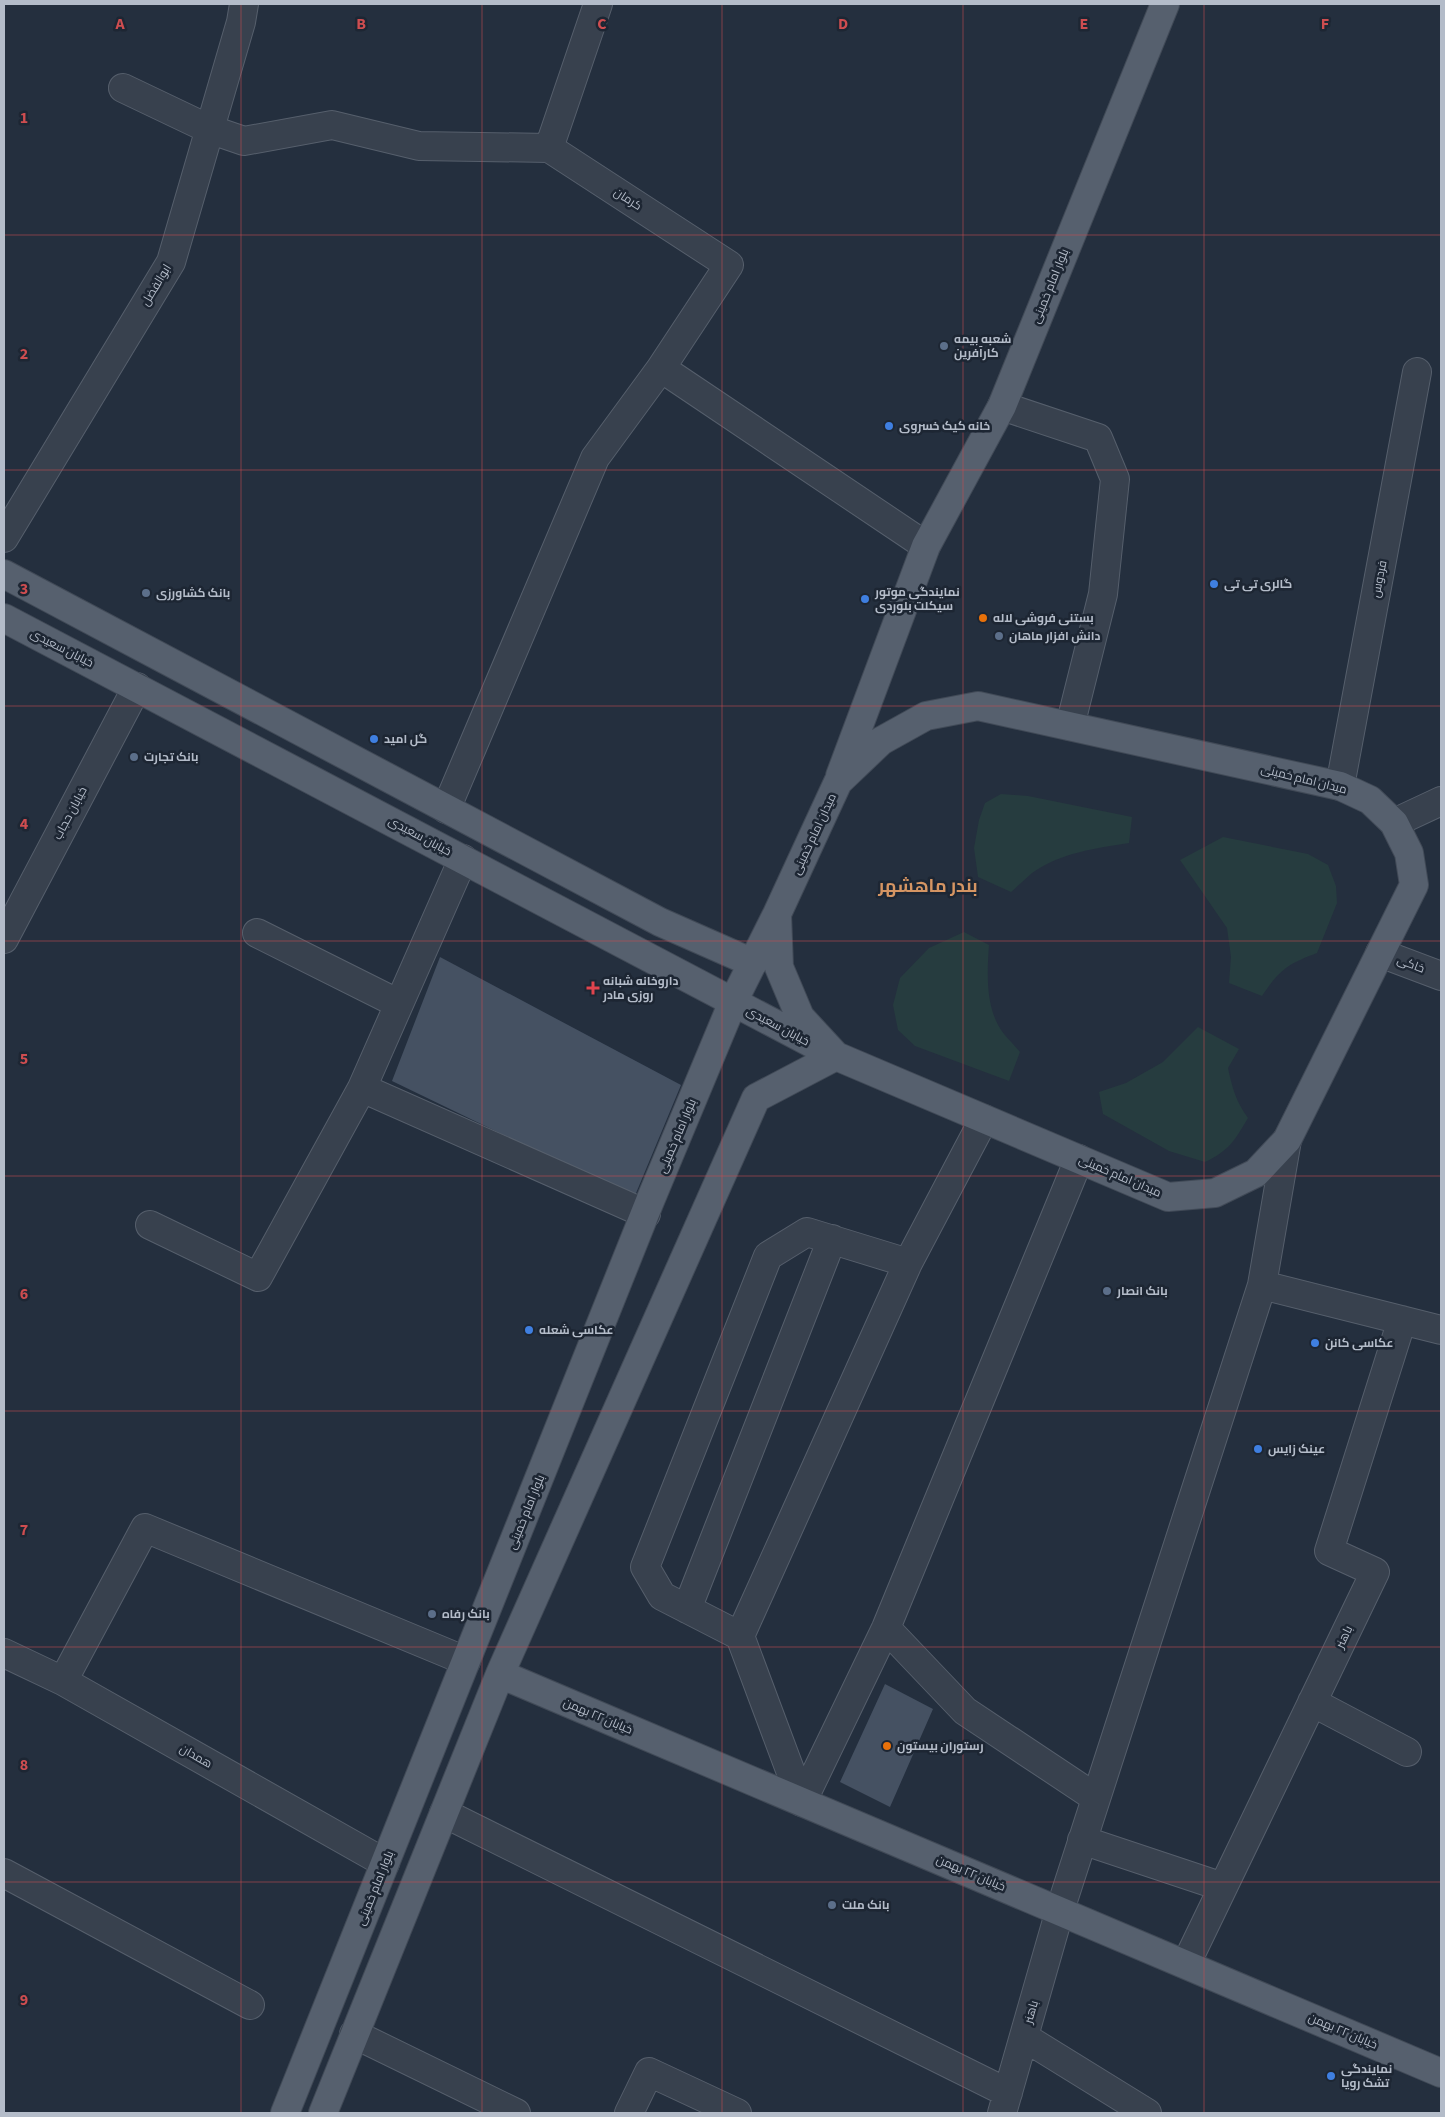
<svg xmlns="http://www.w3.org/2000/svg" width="1445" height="2117" font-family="'Source Sans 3',Cairo,sans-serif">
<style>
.green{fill:#263c3f}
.building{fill:#455162}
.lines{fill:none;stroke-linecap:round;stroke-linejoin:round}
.minor-casing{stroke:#565f6c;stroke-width:30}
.major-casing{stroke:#414a57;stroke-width:30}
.minor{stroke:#38414e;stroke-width:28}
.major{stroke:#56606e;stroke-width:28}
.grid{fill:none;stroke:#ce4d50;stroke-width:1;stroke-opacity:0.55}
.service-dot{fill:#5c6f8a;stroke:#1d2633;stroke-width:2}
.shop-dot{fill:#3f7fe0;stroke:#1d2633;stroke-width:2}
.food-dot{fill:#e8710a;stroke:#1d2633;stroke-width:2}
.health-dot{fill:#e0444e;stroke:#1d2633;stroke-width:2}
.labels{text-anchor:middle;stroke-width:5;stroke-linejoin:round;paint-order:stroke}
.street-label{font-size:12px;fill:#b4bcc9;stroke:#1d2633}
.poi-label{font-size:12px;font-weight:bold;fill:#b4bcc9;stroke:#1d2633;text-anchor:start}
.district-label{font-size:18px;font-weight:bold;fill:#d59563;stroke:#1d2633}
.grid-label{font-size:16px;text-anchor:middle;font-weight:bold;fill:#ce4d50;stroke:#1d2633;stroke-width:5;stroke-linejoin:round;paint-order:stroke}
</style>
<rect width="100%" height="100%" fill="#242f3e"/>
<path class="green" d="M1001,794l27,2 104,21 -3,26c-33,5 -69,10 -97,30 -7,6 -14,13 -21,19l-33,-15 -4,-29 5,-28 6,-17z
M1223,837l85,17 20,11 8,21 1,17 -20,50c-29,11 -37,16 -55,43l-33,-13 2,-26 -4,-29 -47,-68z
M964,932l25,13c-2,29 -4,65 15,89 5,6 11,12 16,18l-11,29 -94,-35 -17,-16 -5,-25 7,-27 29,-30z
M1198,1027l41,22 -11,19c4,19 8,34 20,50 -13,22 -19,33 -43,44l-36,-11 -66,-37 -4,-22 27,-9 37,-21z"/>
<path class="building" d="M440,957l241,128 -47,113 -242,-117z
M885,1684l48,25 -43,98 -50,-25z"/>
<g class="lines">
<defs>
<path id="minor" d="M598,4l-49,144 180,117 -68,103
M123,88l86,41 35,12 88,-16 87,21 130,2
M1002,406l96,32 17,41 -12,115 -33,132
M4,538l167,-276 70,-240 3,-18
M1340,786l77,-414
M446,809l149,-351 66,-90 265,178
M1394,823l47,-22
M257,933l142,71
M4,939l133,-252
M1380,953l61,23
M362,1088l284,126
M150,1225l108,52 104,-189 101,-229
M1262,1285l179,45
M687,1609l145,-370
M886,1628l79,83 131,87
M740,1636l-78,-40 -17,-29 123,-311 39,-24 101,31
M4,1653l59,28 322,182
M63,1681l82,-153 321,133
M1312,1702l95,50
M802,1802l-62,-166 168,-373 76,-144
M802,1802l84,-174 193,-469
M444,1813l564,280
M1082,1840l141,47
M4,1873l246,132
M1186,1964l189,-392 -46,-21 73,-231
M354,2034l162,79
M1024,2037l123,76
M629,2113l20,-41 88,41
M1002,2113l58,-203 202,-625 25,-145"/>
<path id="major" d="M4,574l656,348 93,41
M4,618l832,438 332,141 47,-4 41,-20 31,-33 127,-255 -5,-32 -15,-30 -24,-23 -30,-14 -362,-80 -52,10 -45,25 -43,41 -61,132 2,53 21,50 36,39
M840,776l86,-230 76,-140 163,-402
M500,1674l941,399
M285,2113l365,-912 83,-199 43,-86
M323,2113l177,-439 256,-576 80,-42"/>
</defs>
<use href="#minor" class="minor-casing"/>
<use href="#major" class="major-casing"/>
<use href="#minor" class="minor"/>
<use href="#major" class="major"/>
</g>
<path class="grid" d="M241,4v2109M482,4v2109M722,4v2109M963,4v2109M1204,4v2109M4,235h1437M4,470h1437M4,706h1437M4,941h1437M4,1176h1437M4,1411h1437M4,1647h1437M4,1882h1437"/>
<g class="service-dot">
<circle cx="944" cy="346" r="5"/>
<circle cx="146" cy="593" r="5"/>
<circle cx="999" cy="636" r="5"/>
<circle cx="134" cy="757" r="5"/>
<circle cx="1107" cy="1291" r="5"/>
<circle cx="432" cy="1614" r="5"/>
<circle cx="832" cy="1905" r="5"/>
</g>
<g class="shop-dot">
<circle cx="889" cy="426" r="5"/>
<circle cx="1214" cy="584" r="5"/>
<circle cx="865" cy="599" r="5"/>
<circle cx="374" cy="739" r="5"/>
<circle cx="529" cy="1330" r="5"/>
<circle cx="1315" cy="1343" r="5"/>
<circle cx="1258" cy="1449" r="5"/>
<circle cx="1331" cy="2076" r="5"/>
</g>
<g class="food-dot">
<circle cx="983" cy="618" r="5"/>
<circle cx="887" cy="1746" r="5"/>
</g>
<path class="health-dot" d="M590.5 980.5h5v5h5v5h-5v5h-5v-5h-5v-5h5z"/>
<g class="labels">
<g class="street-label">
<text transform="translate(628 199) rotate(33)" y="4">کرمان</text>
<text transform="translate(156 285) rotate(-59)" y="4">ابوالفضل</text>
<text transform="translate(1050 286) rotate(-68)" y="4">بلوار امام خمینی</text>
<text transform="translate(1379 579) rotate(-79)" y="4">فردوس</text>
<text transform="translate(62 648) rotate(27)" y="4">خیابان سعیدی</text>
<text transform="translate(1304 779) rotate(14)" y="4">میدان امام خمینی</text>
<text transform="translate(70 813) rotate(-62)" y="4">خیابان حجاب</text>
<text transform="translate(814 834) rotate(-65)" y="4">میدان امام خمینی</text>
<text transform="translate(420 836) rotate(28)" y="4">خیابان سعیدی</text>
<text transform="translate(1411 964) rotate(21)" y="4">خاکی</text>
<text transform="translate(778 1026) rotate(28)" y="4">خیابان سعیدی</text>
<text transform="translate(677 1136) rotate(-67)" y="4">بلوار امام خمینی</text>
<text transform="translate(1120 1176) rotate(23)" y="4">میدان امام خمینی</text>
<text transform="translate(526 1512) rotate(-68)" y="4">بلوار امام خمینی</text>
<text transform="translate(1344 1637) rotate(-64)" y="4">باهنر</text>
<text transform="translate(598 1716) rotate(23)" y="4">خیابان ۲۲ بهمن</text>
<text transform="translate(196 1756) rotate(30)" y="4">همدان</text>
<text transform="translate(971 1873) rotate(23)" y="4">خیابان ۲۲ بهمن</text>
<text transform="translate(375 1888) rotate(-68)" y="4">بلوار امام خمینی</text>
<text transform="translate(1031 2012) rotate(-74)" y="4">باهنر</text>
<text transform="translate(1343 2031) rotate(23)" y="4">خیابان ۲۲ بهمن</text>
</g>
<g class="poi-label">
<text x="954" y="343">شعبه بیمه<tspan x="954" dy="14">کارآفرین</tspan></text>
<text x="899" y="430">خانه کیک خسروی</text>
<text x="1224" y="588">گالری تی تی</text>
<text x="875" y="596">نمایندگی موتور<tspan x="875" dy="14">سیکلت بلوردی</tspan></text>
<text x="156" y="597">بانک کشاورزی</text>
<text x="993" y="622">بستنی فروشی لاله</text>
<text x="1009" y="640">دانش افزار ماهان</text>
<text x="384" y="743">گل امید</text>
<text x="144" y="761">بانک تجارت</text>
<text x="603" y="985">داروخانه شبانه<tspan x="603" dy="14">روزی مادر</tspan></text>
<text x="1117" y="1295">بانک انصار</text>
<text x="539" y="1334">عکاسی شعله</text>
<text x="1325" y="1347">عکاسی کانن</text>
<text x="1268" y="1453">عینک زایس</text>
<text x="442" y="1618">بانک رفاه</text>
<text x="897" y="1750">رستوران بیستون</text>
<text x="842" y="1909">بانک ملت</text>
<text x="1341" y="2073">نمایندگی<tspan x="1341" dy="14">تشک رویا</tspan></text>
</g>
<g class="district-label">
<text x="928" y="892">بندر ماهشهر</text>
</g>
</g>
<g class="grid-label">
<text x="120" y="29">A</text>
<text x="361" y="29">B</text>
<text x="602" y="29">C</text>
<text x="843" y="29">D</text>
<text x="1084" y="29">E</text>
<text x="1325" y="29">F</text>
<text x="24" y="123">1</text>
<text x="24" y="359">2</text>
<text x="24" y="594">3</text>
<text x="24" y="829">4</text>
<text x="24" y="1064">5</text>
<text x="24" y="1299">6</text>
<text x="24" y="1535">7</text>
<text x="24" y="1770">8</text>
<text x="24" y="2005">9</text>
</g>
<rect width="1445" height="2117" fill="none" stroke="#b4bcc9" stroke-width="10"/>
</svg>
